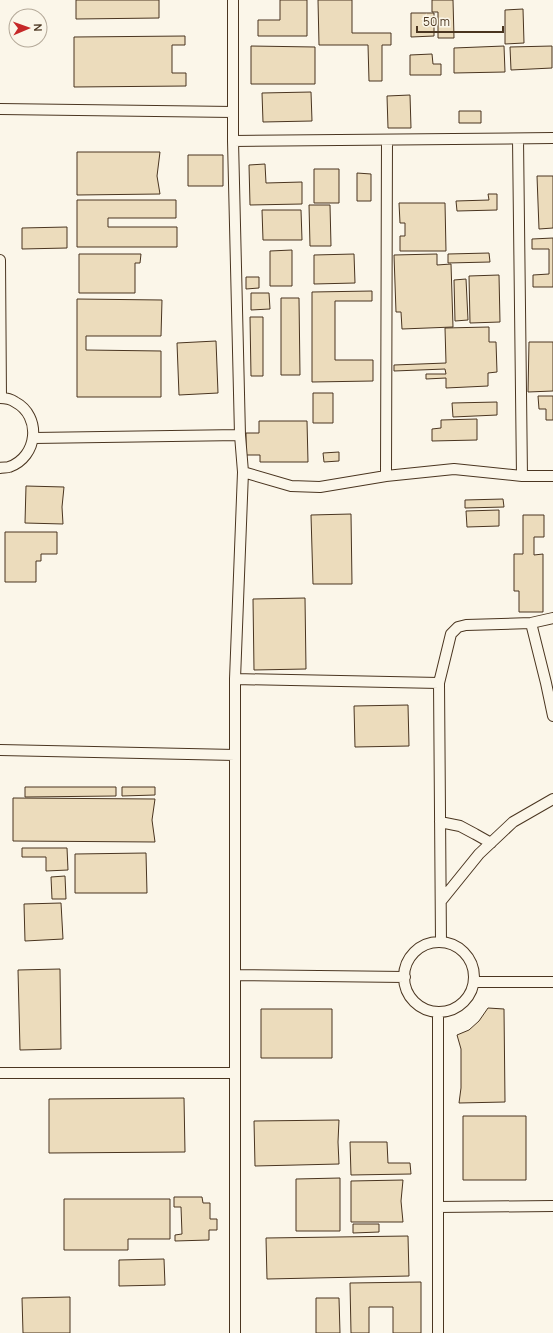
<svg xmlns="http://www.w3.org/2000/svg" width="553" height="1333" font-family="Manrope,sans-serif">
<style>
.building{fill:#ecdcbc;stroke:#4a3520}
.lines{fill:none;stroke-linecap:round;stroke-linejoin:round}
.minor-casing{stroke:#4a3520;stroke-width:12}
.minor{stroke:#fbf6e9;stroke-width:10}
</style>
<rect width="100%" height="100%" fill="#fbf6e9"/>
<path class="building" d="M76,0h83v18l-83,1z
M280,0h27v36h-49v-16h22z
M318,0h34v33h39v12h-9v36h-13l-1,-36h-49z
M432,0h21l1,38h-16v-26h-6z
M523,9l1,34 -19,1v-34z
M411,13h23v23l-23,1z
M185,36v9h-13v28h14v13l-112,1v-50z
M251,46l64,1v37h-64z
M504,46l1,26 -51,1v-25z
M552,46v22l-41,2 -1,-23z
M432,54l1,10h8v11h-31v-20z
M311,92l1,29 -49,1 -1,-29z
M410,95l1,33h-23l-1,-32z
M459,111h22v12h-22z
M77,152h83l-3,24 3,18 -83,1z
M188,155h35v31h-35z
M265,164l1,19 36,-1v22l-52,1 -1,-40z
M314,169h25v34h-25z
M357,173l14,1v27h-14z
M537,176h16v52l-14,1z
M488,194h9v16l-40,1 -1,-10 33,-1z
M77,200h99v18h-68v9h69v20h-100z
M399,203h46l1,48h-46v-15h5v-13h-5z
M309,205h21l1,41h-21z
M262,210h39l1,30h-39z
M67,227v21l-45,1v-21z
M553,238v49h-20v-12l16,-1v-25h-17v-10z
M292,250v36h-22v-35z
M489,253l1,9 -42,1v-9z
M79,254h62l-1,9h-5v30h-56z
M354,254l1,29 -41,1v-29z
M437,254v11l14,-1 2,63 -51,2 -1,-17h-5l-2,-57z
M499,275l1,47 -30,1 -1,-47z
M246,277h13v11l-13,1z
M466,279l2,41 -13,1 -1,-41z
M372,291v10h-37v59h38v21l-61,1v-90z
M251,293h18l1,16 -19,1z
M281,298h18l1,77h-19z
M77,299l85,1 -1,36h-75v14l75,1v46h-84z
M250,317h13v59h-12z
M489,327v15h7l1,30 -9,1v13l-42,2v-10l-20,1v-5h20l-1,-5 -51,2v-6l52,-2 -1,-35z
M216,341l2,52 -39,2 -2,-52z
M529,342h24v49l-25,1z
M313,393h20v30h-20z
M538,396h15v24h-7v-11h-7z
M497,402v13l-44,2 -1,-14z
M477,419v21l-45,1v-12l9,-1v-8z
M259,421h48l1,41h-48v-7h-14v-22h13z
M339,452v9l-15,1 -1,-9z
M26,486l38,1 -2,20 1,17 -38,-1z
M503,499l1,8 -39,1v-8z
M499,510v16l-32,1 -1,-16z
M351,514l1,70h-39l-2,-69z
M523,515h21v22h-10v18l9,-1v58h-24v-21h-5v-37h9z
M5,532h52v22h-16v7h-5v21h-31z
M305,598l1,71 -52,1 -1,-71z
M408,705l1,41 -54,1 -1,-41z
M25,787h91v9l-91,1z
M122,787h33v8l-33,1z
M13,798l142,1 -3,21 3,22 -142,-1z
M22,848h45l1,22 -22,1v-14h-24z
M146,853l1,40h-72v-39z
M65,876l1,23h-14l-1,-22z
M61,903l2,36 -38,2 -1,-37z
M60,969l1,80 -41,1 -2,-80z
M488,1008l16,1 1,93 -46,1 2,-15v-39l-4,-14 12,-5 10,-9z
M261,1009h71v49h-71z
M184,1098l1,54 -136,1v-54z
M463,1116h63v64h-63z
M339,1120l-1,22 1,22 -84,2 -1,-45z
M350,1142h37l1,21h22l1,11 -60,1z
M340,1178v53h-44v-52z
M403,1180l-2,21 2,21h-52v-41z
M174,1197h28l1,6h7v16h7v11h-8v10l-34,1v-6l7,-1 -1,-27h-7z
M64,1199h106v40h-42v11h-64z
M353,1224h26v8l-26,1z
M408,1236l1,40 -142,3 -1,-41z
M164,1259l1,26 -46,1v-26z
M421,1282v51h-28v-26h-24v26h-18l-1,-50z
M70,1297v36h-47l-1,-35z
M316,1298h23l1,35h-24z"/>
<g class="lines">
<defs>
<path id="minor" d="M233,0v141l7,294 3,37 -8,207v654
M0,109l233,3
M518,139l4,337
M233,141l320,-3
M0,260l1,138
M0,398c5,0 11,1 15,4 27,14 23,55 -6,65 -2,1 -6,0 -9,1
M34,438l206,-3
M243,472l48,14 29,1 66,-11 68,-7 68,7h31
M386,476l1,-336
M531,623l15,60 7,33
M235,679l204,4
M0,750l235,5
M440,822l20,4 15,8 16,9
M441,901l38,-47 34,-32 40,-23
M441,942l-2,-259 12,-49 7,-7 8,-2 65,-2 22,-5
M404 977a35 35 0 1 1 70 0a35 35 0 1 1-70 0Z
M235,975l170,2
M474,982h79
M438,1012v321
M0,1073h235
M438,1207l115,-1"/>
</defs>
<use href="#minor" class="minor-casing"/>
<use href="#minor" class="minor"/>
</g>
<g transform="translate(28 28) rotate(88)"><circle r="19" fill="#fbf6e9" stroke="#b4a999"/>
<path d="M0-3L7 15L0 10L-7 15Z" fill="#c62828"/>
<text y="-6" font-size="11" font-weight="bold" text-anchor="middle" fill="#4a3520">N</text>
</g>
<path d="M417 26v6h86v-6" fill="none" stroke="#4a3520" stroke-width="2"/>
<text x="423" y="26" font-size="12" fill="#4a3520" stroke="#fbf6e9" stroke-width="3" paint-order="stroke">50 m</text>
</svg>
